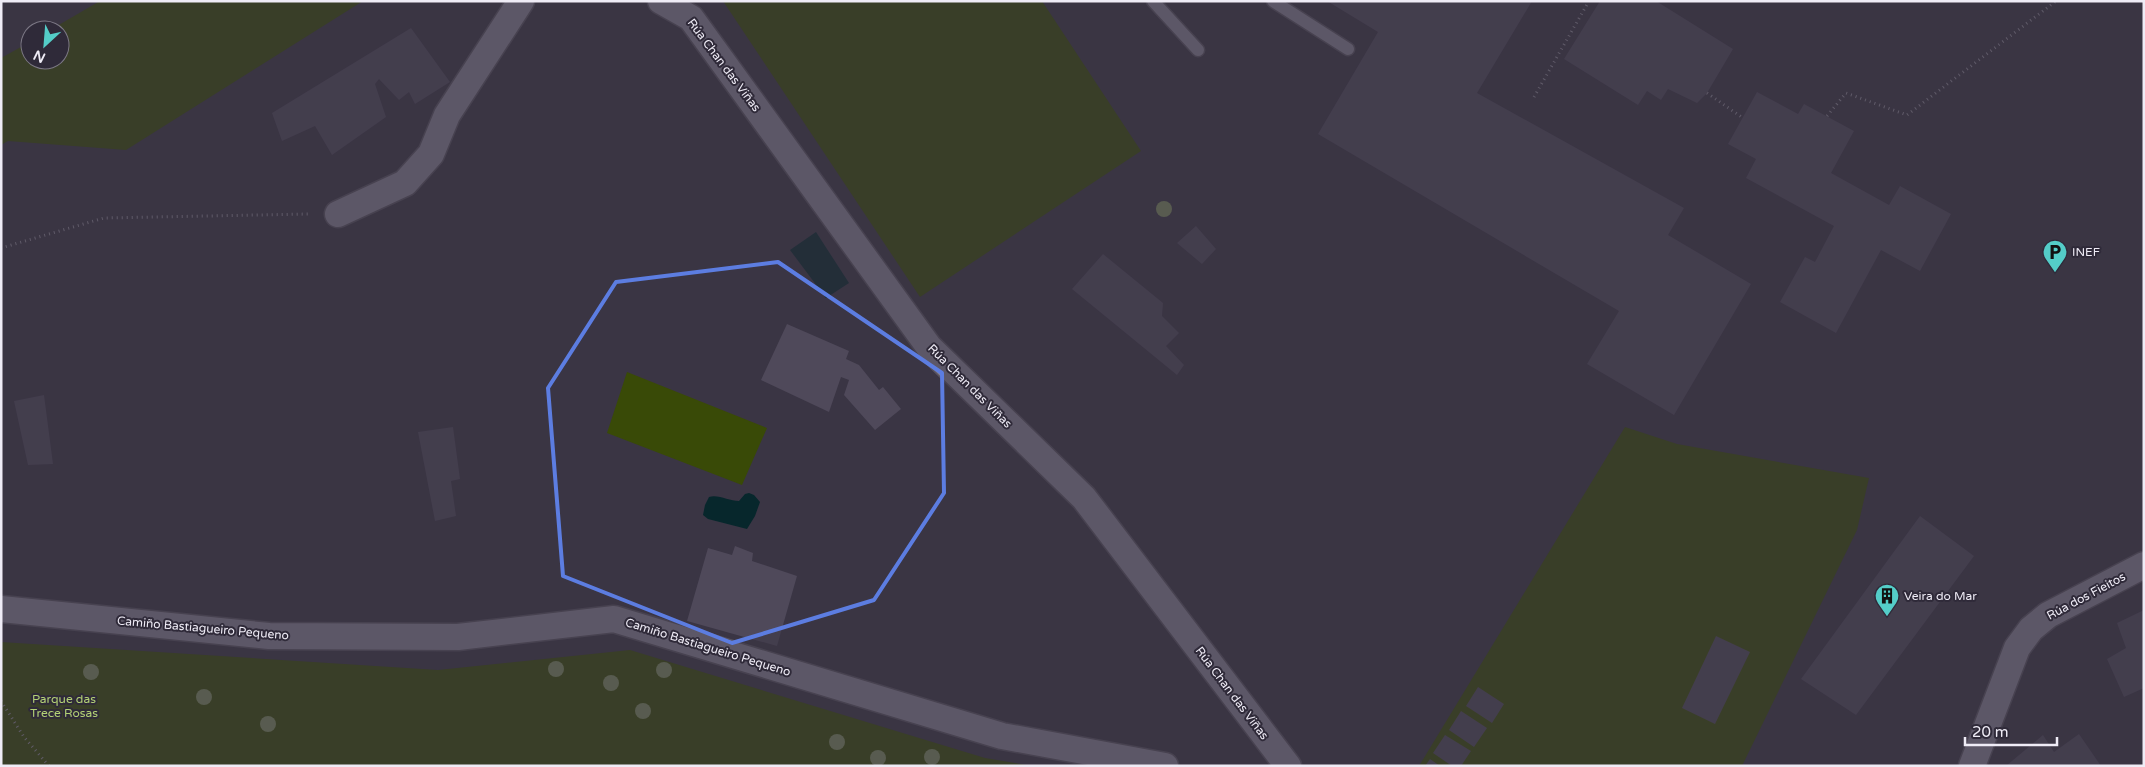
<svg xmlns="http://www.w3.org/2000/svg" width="2145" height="767" font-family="'Varela Round',sans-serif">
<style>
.green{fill:#394a07}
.water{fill:#07272c}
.building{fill:#4f495a}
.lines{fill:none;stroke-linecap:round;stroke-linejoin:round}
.lane-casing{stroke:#57525f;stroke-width:15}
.street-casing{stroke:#57525f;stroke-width:29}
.path{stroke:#8d8995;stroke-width:3;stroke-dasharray:1 4;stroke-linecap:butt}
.lane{stroke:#868092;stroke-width:12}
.street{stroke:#868092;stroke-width:26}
.tree{fill:#7d8b5f}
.marked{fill:none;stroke:#5c7de1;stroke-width:4;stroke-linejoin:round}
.labels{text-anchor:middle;stroke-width:4;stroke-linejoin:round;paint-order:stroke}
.street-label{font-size:12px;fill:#efecf6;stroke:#2f2a39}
.poi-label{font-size:12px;fill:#efecf6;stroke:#2f2a39;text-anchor:start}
.park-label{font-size:12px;fill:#b3d175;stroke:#2f2a39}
</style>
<rect width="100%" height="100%" fill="#3a3544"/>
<path class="green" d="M100,1h263l-237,149 -118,-9 -7,4v-87l29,-16v18h30v-30h-10z
M723,1h319l99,150 -221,146z
M627,372l140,56 -25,57 -135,-52z
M1625,427l52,17 192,34 -12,52 -115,236h-323z
M1,642l437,28 192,-20 355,108 47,8h-1031z"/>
<path class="water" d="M816,232l33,51 -23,15 -36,-48z
M749,493l5,2 6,7 -5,14 -8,13 -39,-10 -5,-4 2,-10 4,-8c9,-3 20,4 30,4l6,-7z"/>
<path class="building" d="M1327,1h205l-55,92 207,115 -16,27 83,49 -77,131 -87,-51 32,-53 -301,-177 60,-102z
M1600,1h56l77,48 -26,44 -10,10 -29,-14 -7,11 -14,-9 -9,14 -74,-46z
M411,28l39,54 -35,22 -6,-12 -10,8 -20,-21 -4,5 11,33 -54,38 -17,-29 -33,15 -10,-28z
M1757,92l41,22 6,-10 50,27 -23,42 58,32 11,-19 51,28 -31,57 -39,-21 -45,83 -56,-31 25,-45 10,5 19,-36 -88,-48 10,-19 -28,-15z
M1196,226l20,23 -14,15 -25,-21z
M1103,254l60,49 -1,13 17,17 -13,13 18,19 -7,10 -105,-86z
M787,324l62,27 -3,8 13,6 20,25 4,-3 18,22 -26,21 -31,-35 5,-15 -8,-3 -12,35 -68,-32z
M44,395l9,69 -25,1 -14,-64z
M453,427l7,52 -9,2 5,35 -21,5 -17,-89z
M1920,516l54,40 -118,159 -55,-36z
M735,546l18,7 -1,8 45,15 -20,70 -90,-25 21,-73 24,7z
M2144,610v78l-20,9 -17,-38 19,-11 -9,-25z
M1716,636l34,16 -35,72 -33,-16z
M1478,687l26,17 -12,19 -26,-17z
M1461,711l26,17 -13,19 -25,-17z
M2079,734l22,32h-95l37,-31 11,17z
M1445,735l26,16 -10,15h-9l-19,-13z
M1430,759l10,7h-15z"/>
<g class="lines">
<defs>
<path id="lane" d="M1153,1l45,49
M1273,1l75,48"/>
<path id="street" d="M661,1l30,17 238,329 155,151 204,268
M338,214l67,-31 26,-29 16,-39 74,-114
M1,609l268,27 189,1 156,-18 388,117 163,30
M1972,766l45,-118 14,-19 17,-14 96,-50"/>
</defs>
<use href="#lane" class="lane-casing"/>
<use href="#street" class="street-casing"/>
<path class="path" d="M2143,1l1,2
M1707,93l36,25
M1534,97l55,-96
M1827,116l19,-23 61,22 149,-114
M1,248l103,-30 205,-4
M1,701l23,36 25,29"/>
<use href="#lane" class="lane"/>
<use href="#street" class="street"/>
</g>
<g class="tree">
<circle cx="1164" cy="209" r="8"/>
<circle cx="556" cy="669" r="8"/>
<circle cx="664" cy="670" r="8"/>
<circle cx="91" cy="672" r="8"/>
<circle cx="611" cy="683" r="8"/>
<circle cx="204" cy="697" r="8"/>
<circle cx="643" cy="711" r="8"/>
<circle cx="268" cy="724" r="8"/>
<circle cx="837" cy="742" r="8"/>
<circle cx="932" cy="757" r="8"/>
<circle cx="878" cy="758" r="8"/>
</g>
<path d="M0 0H2145V767H0ZM778,262l164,111 2,120 -70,107 -142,43 -169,-67 -15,-188 68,-106z" fill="#3a3544" fill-opacity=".55" fill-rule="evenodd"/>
<path class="marked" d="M778,262l164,111 2,120 -70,107 -142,43 -169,-67 -15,-188 68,-106z"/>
<defs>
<symbol id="parking-pin" viewBox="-11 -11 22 30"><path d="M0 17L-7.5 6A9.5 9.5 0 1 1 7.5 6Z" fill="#54cdc8" stroke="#2f2a39"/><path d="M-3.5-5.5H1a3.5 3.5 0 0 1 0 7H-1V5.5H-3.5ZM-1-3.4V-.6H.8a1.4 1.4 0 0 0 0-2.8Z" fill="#111"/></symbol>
<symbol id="building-pin" viewBox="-11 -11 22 30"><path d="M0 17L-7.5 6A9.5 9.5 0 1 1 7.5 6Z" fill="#54cdc8" stroke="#2f2a39"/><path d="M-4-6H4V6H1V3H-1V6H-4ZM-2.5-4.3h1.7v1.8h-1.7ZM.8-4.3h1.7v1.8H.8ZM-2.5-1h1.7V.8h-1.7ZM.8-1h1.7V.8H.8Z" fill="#111"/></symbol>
</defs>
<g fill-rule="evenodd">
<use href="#parking-pin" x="2041" y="238" width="28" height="38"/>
<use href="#building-pin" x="1873" y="582" width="28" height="38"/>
</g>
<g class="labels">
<g class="street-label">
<text transform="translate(724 65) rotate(53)" y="4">Rúa Chan das Viñas</text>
<text transform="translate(970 386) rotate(45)" y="4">Rúa Chan das Viñas</text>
<text transform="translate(2086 596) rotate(-28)" y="4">Rúa dos Fieitos</text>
<text transform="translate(203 628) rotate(5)" y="4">Camiño Bastiagueiro Pequeno</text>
<text transform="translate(708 647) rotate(17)" y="4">Camiño Bastiagueiro Pequeno</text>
<text transform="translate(1232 693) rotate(53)" y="4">Rúa Chan das Viñas</text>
</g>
<g class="poi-label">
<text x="2072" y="256">INEF</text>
<text x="1904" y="600">Veira do Mar</text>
</g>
<g class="park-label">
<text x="64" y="703">Parque das<tspan x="64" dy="14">Trece Rosas</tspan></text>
</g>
</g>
<rect width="2145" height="767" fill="none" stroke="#efecf6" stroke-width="5"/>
<g transform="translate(45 45) rotate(206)"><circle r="24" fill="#2f2a39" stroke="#7c7885"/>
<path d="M0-4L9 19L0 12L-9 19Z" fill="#54cdc8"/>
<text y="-8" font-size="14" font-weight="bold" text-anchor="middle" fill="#efecf6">N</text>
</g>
<path d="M1965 737v8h92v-8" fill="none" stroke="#efecf6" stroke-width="2.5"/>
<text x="1972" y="737" font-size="15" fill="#efecf6" stroke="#2f2a39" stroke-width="4" paint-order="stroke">20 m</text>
</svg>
